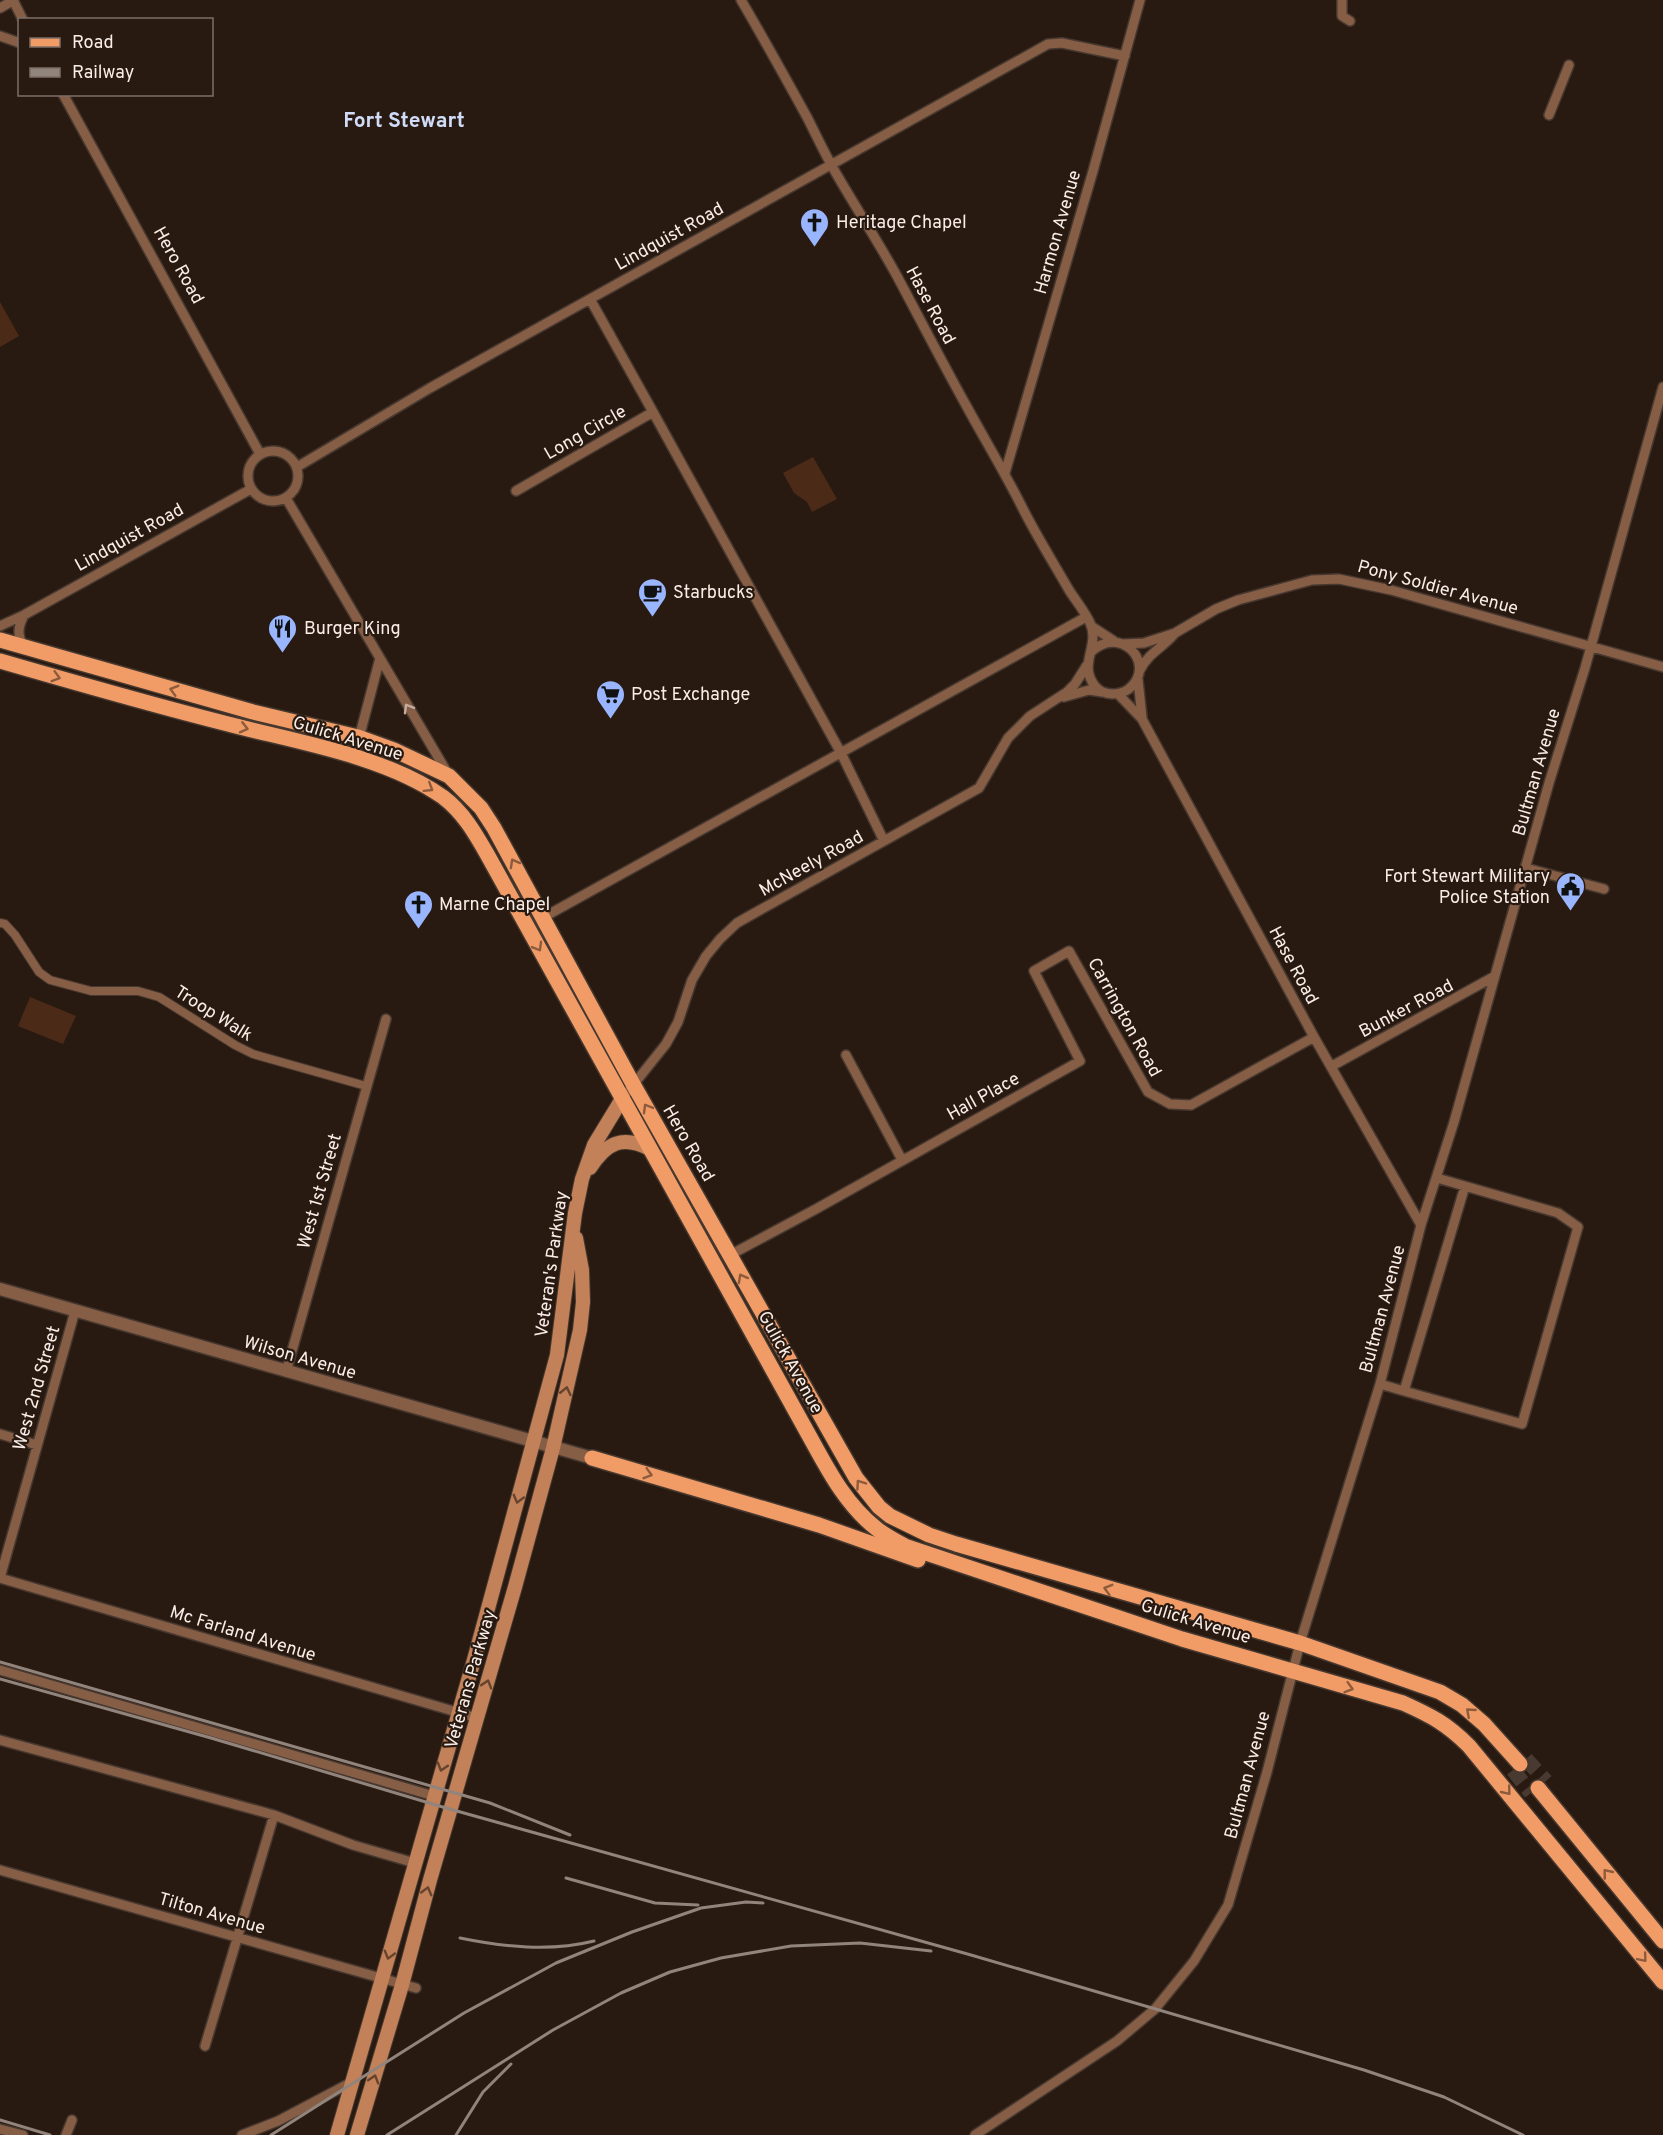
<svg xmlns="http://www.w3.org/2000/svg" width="1663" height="2135" font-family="Overpass,sans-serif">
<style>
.green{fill:#4b2b17}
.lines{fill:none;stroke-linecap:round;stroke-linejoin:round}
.primary-tunnel{stroke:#483a31;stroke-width:15;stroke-dasharray:15 8;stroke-linecap:butt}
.pedestrian-casing{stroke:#46382f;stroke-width:10}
.minor-casing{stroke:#46382f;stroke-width:12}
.tertiary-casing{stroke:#46382f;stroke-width:15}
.secondary-casing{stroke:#46382f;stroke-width:16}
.primary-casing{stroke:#46382f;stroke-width:18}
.pedestrian{stroke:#865d45;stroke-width:8}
.minor{stroke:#865d45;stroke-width:9}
.tertiary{stroke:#865d45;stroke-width:12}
.secondary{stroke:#c28158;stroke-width:14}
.primary{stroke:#f19c67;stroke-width:15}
.rail{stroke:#91847c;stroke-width:3}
.oneway{stroke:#8d5b3c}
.oneway2{stroke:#c5ac9e}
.oneway3{stroke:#66432d}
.labels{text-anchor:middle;stroke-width:4.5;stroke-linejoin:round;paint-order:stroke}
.poi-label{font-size:18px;fill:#f8ede7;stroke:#291a11;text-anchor:start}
.street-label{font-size:18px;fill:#f8ede7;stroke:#291a11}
.quarter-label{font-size:21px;font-weight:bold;fill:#d0dcf7;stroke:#291a11}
</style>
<rect width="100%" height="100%" fill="#291a11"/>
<path class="green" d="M0,302l19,34 -19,11z
M813,457l24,42 -25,13 -5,-10 -13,-9 -11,-20z
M30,997l46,19 -13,28 -45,-18z"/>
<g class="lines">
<path class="primary-tunnel" d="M1526,1759l20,22
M1513,1770l18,23"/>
<defs>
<path id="pedestrian" d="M0,923l5,1 10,11 24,37 11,8 41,11h47l21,6 76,48 18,9 113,32"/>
<path id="minor" d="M13,0l10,20
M741,0c23,39 45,79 67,119 8,16 16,33 25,49 21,37 45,73 65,110 23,43 45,86 69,129 18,33 38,66 55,100 14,28 31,55 47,83 7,11 17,23 22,35 8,22 -13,40 4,61 9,11 28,10 37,0 23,-24 -12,-62 -41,-34
M1342,0v16l8,5
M0,8l14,-8
M0,36l20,7
M63,94l197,360
M1549,115l20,-50
M653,412l188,341 43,88
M248 476a25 25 0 1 1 50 0a25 25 0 1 1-50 0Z
M297,467l133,-79 618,-344 14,-1 63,13
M1005,473l88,-302 47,-171
M516,491l137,-79 -63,-113
M286,498l162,276
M0,626l24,-11 227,-126
M1091,626l23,15
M1123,644l21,-1 31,-10 41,-24 22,-9 74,-20 27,-1 52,11 272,77
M23,646c-6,-12 -5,-19 1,-31
M1140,670c8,-17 24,-23 35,-37
M1138,680l4,37
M1118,694l24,25 172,318 107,188
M1064,697l25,-7 13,2
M354,757l26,-99
M1526,868l78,21
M544,917l542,-300
M846,1055l56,105
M1332,1066l163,-90
M622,1099l44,-55 12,-22 14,-42 14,-24 14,-17 17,-16 14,-8 228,-127 29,-50 22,-22 37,-24 8,-8 12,-19
M730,1255l86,-46 264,-148 -46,-90 35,-20 79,141 22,12 21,1 123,-68
M286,1372l100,-353
M1380,1384l24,7 61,-205
M1404,1391l118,33 56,-197 -20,-14 -121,-35
M0,1434l37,11
M0,1578l477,140
M0,1578l75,-267
M0,1670l434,126
M0,1740l274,75 79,30 62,18
M0,1870l416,118
M205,2046l69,-231
M0,2129l23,6
M66,2135l6,-15
M242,2135l36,-14 72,-38
M975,2135l142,-94 38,-32 39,-48 34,-56 39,-133 33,-129 80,-259 41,-159 33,-103 95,-339 36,-115 78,-281"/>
<path id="tertiary" d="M0,1289l592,169"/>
<path id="secondary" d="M590,1168c17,-26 33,-33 60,-19
M337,2135l137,-475 83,-305 18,-142 7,-34 12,-34 28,-46
M357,2135l45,-150 28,-105 85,-293 38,-139 27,-118 3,-28 -1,-32 -6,-32"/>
<path id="primary" d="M0,640l253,72 105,25 36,13 55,26 32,32 13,20 139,256 223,394 23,29 11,9 39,19 27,9 344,99 140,49 22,13 22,19 36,40
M0,661c76,22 152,44 228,63 69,18 157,32 215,73 20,15 32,36 44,57l324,585c18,33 36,67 66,90 9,7 19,12 28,17l277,93 221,64c29,13 44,21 66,43l194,236
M592,1458l227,67 99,35
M1538,1788l125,153"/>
</defs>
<use href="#pedestrian" class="pedestrian-casing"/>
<use href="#minor" class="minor-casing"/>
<use href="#tertiary" class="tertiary-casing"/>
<use href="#secondary" class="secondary-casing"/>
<use href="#primary" class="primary-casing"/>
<use href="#pedestrian" class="pedestrian"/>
<use href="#minor" class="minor"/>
<use href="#tertiary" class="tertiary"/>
<use href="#secondary" class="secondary"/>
<use href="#primary" class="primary"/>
<path class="rail" d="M0,1662l490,141 80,32
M0,1679l211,59 235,70 525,147 393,115 80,27 79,38
M566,1878l89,25 43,2
M460,1938c44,9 90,14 134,3
M0,2120l50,15
M271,2135l193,-122 92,-50 76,-31 69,-24 45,-6 17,1
M387,2135l166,-105 68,-37 49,-21 51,-14 70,-12 69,-3 71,8
M456,2135l27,-43 28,-28"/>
</g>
<defs><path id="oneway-chevron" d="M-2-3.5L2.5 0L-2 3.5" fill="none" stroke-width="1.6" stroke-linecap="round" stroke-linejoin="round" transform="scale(1.5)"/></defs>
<g class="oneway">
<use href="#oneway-chevron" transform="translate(56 677) rotate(16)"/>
<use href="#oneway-chevron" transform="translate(174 690) rotate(-164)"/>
<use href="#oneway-chevron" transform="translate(244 728) rotate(14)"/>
<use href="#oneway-chevron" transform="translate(429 788) rotate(32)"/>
<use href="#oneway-chevron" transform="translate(514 863) rotate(-119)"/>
<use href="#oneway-chevron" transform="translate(538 947) rotate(60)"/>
<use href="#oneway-chevron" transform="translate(647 1108) rotate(-120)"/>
<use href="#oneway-chevron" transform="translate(742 1278) rotate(-119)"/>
<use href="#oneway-chevron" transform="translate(648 1474) rotate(16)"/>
<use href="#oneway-chevron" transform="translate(860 1484) rotate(-125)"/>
<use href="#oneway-chevron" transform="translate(1108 1589) rotate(-164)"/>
<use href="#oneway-chevron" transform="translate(1349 1688) rotate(16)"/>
<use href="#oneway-chevron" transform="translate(1470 1712) rotate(-139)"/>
<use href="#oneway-chevron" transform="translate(1507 1791) rotate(51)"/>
<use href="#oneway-chevron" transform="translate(1607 1873) rotate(-129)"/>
<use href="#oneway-chevron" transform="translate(1643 1958) rotate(50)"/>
</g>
<use class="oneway2" href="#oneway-chevron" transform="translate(408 708) rotate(-120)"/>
<g class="oneway3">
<use href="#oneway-chevron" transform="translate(566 1391) rotate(-77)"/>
<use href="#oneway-chevron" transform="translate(518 1499) rotate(105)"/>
<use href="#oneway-chevron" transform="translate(487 1684) rotate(-73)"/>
<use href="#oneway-chevron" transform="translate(442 1767) rotate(107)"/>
<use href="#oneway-chevron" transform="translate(427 1891) rotate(-75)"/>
<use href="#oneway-chevron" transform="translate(389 1955) rotate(106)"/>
<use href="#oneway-chevron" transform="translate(374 2079) rotate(-73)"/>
</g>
<defs>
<symbol id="church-pin" viewBox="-11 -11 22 30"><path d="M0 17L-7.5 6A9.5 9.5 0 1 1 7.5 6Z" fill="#99b5fd" stroke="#291a11"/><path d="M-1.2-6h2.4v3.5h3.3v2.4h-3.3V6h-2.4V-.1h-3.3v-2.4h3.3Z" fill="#111"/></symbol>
<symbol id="cafe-pin" viewBox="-11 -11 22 30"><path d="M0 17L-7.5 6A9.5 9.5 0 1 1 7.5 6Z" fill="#99b5fd" stroke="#291a11"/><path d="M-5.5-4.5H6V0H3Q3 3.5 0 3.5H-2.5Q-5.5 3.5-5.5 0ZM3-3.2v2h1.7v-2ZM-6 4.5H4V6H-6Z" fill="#111"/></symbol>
<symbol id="restaurant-pin" viewBox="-11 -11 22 30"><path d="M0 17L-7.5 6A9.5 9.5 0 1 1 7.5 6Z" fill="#99b5fd" stroke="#291a11"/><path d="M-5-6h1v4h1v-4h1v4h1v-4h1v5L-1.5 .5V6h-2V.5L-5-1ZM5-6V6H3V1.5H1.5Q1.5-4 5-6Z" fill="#111"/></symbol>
<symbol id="supermarket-pin" viewBox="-11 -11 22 30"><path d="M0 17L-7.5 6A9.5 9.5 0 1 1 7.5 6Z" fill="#99b5fd" stroke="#291a11"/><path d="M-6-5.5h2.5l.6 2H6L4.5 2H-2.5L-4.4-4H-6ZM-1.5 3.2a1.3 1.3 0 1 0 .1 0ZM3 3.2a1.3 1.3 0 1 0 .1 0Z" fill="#111"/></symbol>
<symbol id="civic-pin" viewBox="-11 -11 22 30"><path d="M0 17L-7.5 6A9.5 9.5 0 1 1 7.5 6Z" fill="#99b5fd" stroke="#291a11"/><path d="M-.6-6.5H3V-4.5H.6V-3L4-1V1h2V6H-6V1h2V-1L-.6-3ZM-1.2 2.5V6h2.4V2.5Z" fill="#111"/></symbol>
</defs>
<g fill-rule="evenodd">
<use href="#church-pin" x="798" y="206" width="33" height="45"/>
<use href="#cafe-pin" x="636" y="576" width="33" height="45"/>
<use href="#restaurant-pin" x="266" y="612" width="33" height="45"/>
<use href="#supermarket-pin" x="594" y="678" width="33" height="45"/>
<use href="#civic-pin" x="1554" y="870" width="33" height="45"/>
<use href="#church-pin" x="402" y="888" width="33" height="45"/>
</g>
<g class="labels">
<g class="poi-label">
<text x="836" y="228">Heritage Chapel</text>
<text x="673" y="598">Starbucks</text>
<text x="304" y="634">Burger King</text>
<text x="631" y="700">Post Exchange</text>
<text x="1550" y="882" text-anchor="end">Fort Stewart Military<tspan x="1550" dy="21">Police Station</tspan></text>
<text x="439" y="910">Marne Chapel</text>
</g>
<g class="street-label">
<text transform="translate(1057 232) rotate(-74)" y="6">Harmon Avenue</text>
<text transform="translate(669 236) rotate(-29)" y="6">Lindquist Road</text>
<text transform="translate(179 265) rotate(61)" y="6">Hero Road</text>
<text transform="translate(931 305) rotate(62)" y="6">Hase Road</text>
<text transform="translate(585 432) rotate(-30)" y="6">Long Circle</text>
<text transform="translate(129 537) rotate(-29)" y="6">Lindquist Road</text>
<text transform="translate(1438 587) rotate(15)" y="6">Pony Soldier Avenue</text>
<text transform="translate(348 738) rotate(17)" y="6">Gulick Avenue</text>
<text transform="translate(1536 772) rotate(-74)" y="6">Bultman Avenue</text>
<text transform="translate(811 863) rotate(-29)" y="6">McNeely Road</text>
<text transform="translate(1294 965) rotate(62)" y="6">Hase Road</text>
<text transform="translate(1406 1008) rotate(-28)" y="6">Bunker Road</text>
<text transform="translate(214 1013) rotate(32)" y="6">Troop Walk</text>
<text transform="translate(1125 1017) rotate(61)" y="6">Carrington Road</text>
<text transform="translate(983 1096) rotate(-29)" y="6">Hall Place</text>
<text transform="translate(689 1143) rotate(60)" y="6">Hero Road</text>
<text transform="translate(319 1191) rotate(-74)" y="6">West 1st Street</text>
<text transform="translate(551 1264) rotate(-82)" y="6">Veteran's Parkway</text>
<text transform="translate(1382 1309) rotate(-75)" y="6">Bultman Avenue</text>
<text transform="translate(300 1357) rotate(16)" y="6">Wilson Avenue</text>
<text transform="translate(791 1362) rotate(61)" y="6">Gulick Avenue</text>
<text transform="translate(36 1388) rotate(-74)" y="6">West 2nd Street</text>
<text transform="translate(1196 1621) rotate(17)" y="6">Gulick Avenue</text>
<text transform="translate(243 1633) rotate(17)" y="6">Mc Farland Avenue</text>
<text transform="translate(470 1679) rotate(-74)" y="6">Veterans Parkway</text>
<text transform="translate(1247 1775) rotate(-75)" y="6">Bultman Avenue</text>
<text transform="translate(212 1913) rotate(16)" y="6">Tilton Avenue</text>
</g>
<g class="quarter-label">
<text x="404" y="127">Fort Stewart</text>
</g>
</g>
<rect x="18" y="18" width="195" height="78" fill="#291a11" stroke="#7c6e67" stroke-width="1.5"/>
<rect x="30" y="38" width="30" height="9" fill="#f19c67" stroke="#7c6e67" stroke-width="1.5"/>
<text x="72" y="48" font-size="18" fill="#f8ede7">Road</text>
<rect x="30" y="68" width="30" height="9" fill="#91847c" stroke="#7c6e67" stroke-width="1.5"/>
<text x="72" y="78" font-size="18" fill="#f8ede7">Railway</text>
</svg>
